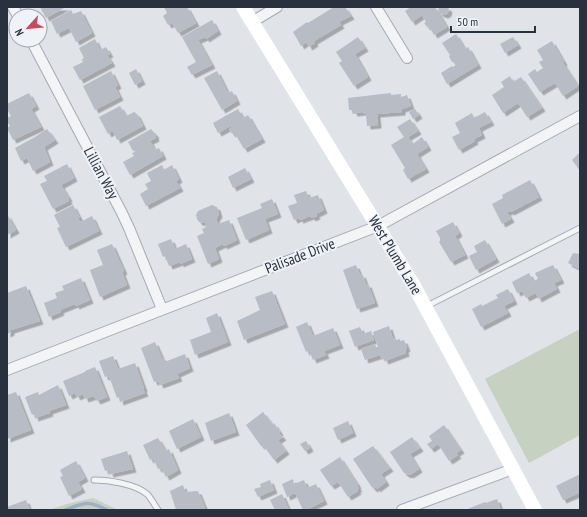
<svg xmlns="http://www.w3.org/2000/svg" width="587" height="517" font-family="'PT Sans Narrow',sans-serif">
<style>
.green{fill:#c6d1c1}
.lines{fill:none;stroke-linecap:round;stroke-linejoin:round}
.stream{stroke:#9cb1c6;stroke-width:3.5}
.building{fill:#b7bcc5;filter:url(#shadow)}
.service-casing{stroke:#a5aab2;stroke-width:7}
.minor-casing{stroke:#a5aab2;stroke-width:12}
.service{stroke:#f2f4f6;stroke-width:5}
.minor{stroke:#f2f4f6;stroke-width:10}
.secondary{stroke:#fff;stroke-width:14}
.labels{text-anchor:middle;stroke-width:4;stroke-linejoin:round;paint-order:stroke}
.street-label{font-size:15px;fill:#29313e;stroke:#eff2f6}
</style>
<defs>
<filter id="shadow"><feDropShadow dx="3.5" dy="3.5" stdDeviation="0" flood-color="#0004"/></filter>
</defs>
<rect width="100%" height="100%" fill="#e0e3e8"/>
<path class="green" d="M580,329v106l-51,28 -44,-84z
M93,498l25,12 -35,-1 -3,1h-31l18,-6z"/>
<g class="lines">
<path class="stream" d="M65,510c19,-7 23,-10 42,0"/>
</g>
<path class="building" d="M40,7h26l-20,11z
M164,7h23l9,16 -18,10 -6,-10 -4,2 -5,-9 4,-3z
M334,7h11l6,9 -12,6 2,3 -27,16 1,2 -6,4 -3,-5 -5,4 -8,-14 14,-10 1,1z
M411,7h24l12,20 -13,8 -5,-9 -2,1 -3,-4 2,-1 -4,-7 -10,7 -7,-11z
M439,7h8l2,2 -1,4 -3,2 -4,-1 -3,-3z
M71,10l2,4 8,-3 11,22 -16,9 -7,-14 -12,6 -6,-13z
M212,20l6,11 -12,8 -1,-2 -7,3 14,25 -20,10 -5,-8 9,-5 -14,-25z
M456,34l9,15 3,-2 10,18 -31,19 -6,-11 11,-7 1,1 3,-2 -2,-3h-2l-3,-6 1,-1 -8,-12z
M358,37l7,11 -10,6 13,23 -14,9 -15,-23 3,-2 -6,-9z
M513,37l5,8 -13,8 -5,-9z
M95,39l5,11 6,-3 4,7 -3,1 5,8 -32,17 -7,-13 10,-5 -1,-3 2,-1 -5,-10z
M552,41l12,21 -1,1 15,23 -15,10 -8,-13 -15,9 -12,-18 7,-5 2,3 6,-4 -4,-6 4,-2 -6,-10z
M136,69l6,12 -7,4 -6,-12z
M111,71l7,14 -3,2 5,10 -25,13 -12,-24z
M217,71l11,22 4,-2 5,10 -15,9 -18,-32z
M510,76l3,6 8,-5 21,31 -15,9 -9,-14 -15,10 -11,-18 12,-8 -3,-5z
M29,93l7,13 -5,3 10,18 -28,13 -6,-12 3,-2 -3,-5v-3l4,-2 -4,-7v-5z
M391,93v2l10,-1v3l6,-2 4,11 -9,3v3l-25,2 1,11 -11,1 -1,-12h-3v-2l-9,1 -1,-3h-4l-1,-12z
M120,106l6,10 8,-4 3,2 6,12 -26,14 -4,-9 -5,3 -9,-17z
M238,109l5,9 5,-3 14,24 -18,10 -10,-17 -2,2 -3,-5 2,-1v-2l-13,7 -5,-10z
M415,109l4,6 -6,4 -4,-7z
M485,112l6,10 -12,6 3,7 -8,4 1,2 -16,9 -7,-13 8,-4 -5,-10 17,-10 2,5z
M410,119l8,12 -10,6 5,7 9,-7 6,10 -11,7 9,15 -18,10 -5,-9 2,-2 -14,-23 13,-8 -7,-10z
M47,129l8,11 -11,7 6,15 -17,9 -6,-13 -6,3 -6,-13 20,-11z
M151,129l5,6 -1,1 1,2 -6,3 5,9 4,-2 4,8 -33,19 -7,-13 11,-6 -2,-3 3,-1v-2l-2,1 -5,-9z
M580,152v19l-8,-11z
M67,164l7,14 -13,7 8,13 -1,1 1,2 -16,8 -13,-25 7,-3 -3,-5z
M162,165l2,5 8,-5 7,14 -3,2 4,7 -34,18 -6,-12 8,-5 -3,-5 6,-3 -4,-8z
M245,168l6,11 -18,9 -5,-11z
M530,180l9,17 -28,15 -1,-1 -3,1 4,7 -9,5 -10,-20 11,-6 -1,-3z
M306,191l3,7 9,-3 6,15 -8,4 1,2 -5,2 -1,-2 -11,4 -1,-2 -5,2 -6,-14 9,-3 -3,-8z
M272,199l6,15 -13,5 4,11 -23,10 -9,-22 25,-10 -2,-4z
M73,205l7,13h-2l2,4 12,-6 7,15 -33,16 -9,-19 3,-1 -6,-12z
M212,205l5,2 2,7 -3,5 2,5 11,-4 8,20 -13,6 -1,-2 -8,4 4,11 -11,5 -11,-28 7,-3 -2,-4 4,-2 -1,-4 -6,-1 -2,-3 -1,-4 2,-4z
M7,214l9,16 -9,5z
M453,222l6,11 -4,3 10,19 -14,7 -12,-20 1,-1v-3l-4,-7z
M171,239l4,10 11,-5 6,15 -12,5v-2l-11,4 -4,-10 -2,1 -5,-13z
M485,240l11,19 -20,11 -7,-14 8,-4 -3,-6z
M112,244l12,27 -2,1 5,13 -27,12 -10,-27 13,-5 -6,-15z
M573,253l7,1v15l-12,-6z
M356,265l4,10 2,-1 4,10h2l7,19 -18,6 -14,-39z
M553,265l8,15 -7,3 3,6 -19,10 -2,-6 -10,5 -4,-7 -5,2 -5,-11 17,-9 4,8 5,-2 -3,-6z
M81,278l9,22 -14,6 -1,-2 -15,6 1,2 -12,5 -5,-14 13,-5 -2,-5 9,-3 -2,-4z
M26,286l14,35 -29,9v2l-4,2v-41z
M508,289l6,12 -10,5 4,7 -27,14 -9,-18 9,-5 1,2 16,-8 -2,-3z
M272,291l13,33 -41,16 -7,-19 23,-11 -5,-13z
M217,313l11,29 -33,13 -5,-15 21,-8 -5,-14z
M307,322l6,14 20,-8 7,17 -16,6 2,4 -13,5 -4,-10 -3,2 -10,-25z
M389,326l4,13 2,-1 1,2 4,-1v2l4,-1 3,8 -2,1 1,4 -21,8 -2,-4 -2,1 -1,-3 -15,5 -4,-11 14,-5 1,3h2l-5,-15z
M360,327l3,7 8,-3 3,9 -19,7 -6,-16z
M155,342l7,16 5,3 18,-7 5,14 -13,6 2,4 -19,7 -2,-4 -4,1 -13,-34z
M113,356l5,13 17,-6 9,25 -1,1 2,4 -25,9 -1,-5 -2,1 -8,-22 -4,1 -6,-16z
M95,367l12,30 -10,4 -3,-5 -9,3 -2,-5 -6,3 -2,-4 -6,3 -6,-15 22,-9v-1z
M58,385l8,20 -17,6 1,2 -15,5 -1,-4 -2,1 -7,-18 13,-5 1,3z
M16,392l15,38 -24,9v-44z
M263,412l10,13 1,-2 6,9 -1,1 4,4 -5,3 8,11 -12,9 -11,-15 -2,1 -15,-21z
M229,413l7,19 -25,9 -6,-18z
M193,419l8,18 -24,12 -8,-18z
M348,421l5,12 -15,7 -5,-12z
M444,425l17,25 -5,3 2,2 -9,6 -11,-17 -7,5 -4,-5 5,-3 -3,-5z
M412,437l8,11 -10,6 9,15 -9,6 -1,-1 -2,1 -2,-2h-1l-14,-21z
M158,438l8,13 3,-2 9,21 -12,7 -5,-9 -3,1 -5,-11 -3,2 -7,-15z
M306,441l4,7 -5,3 -5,-7z
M373,446l17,22 -9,6 5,8 -9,7 -1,-2 -2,2 -3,-3 -18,-27z
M127,451l6,18 -23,5 -1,-4 -4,1 -4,-12z
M340,457l18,28 -1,1 2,2 -2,1 1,2 -10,6 -10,-15 -7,4 -11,-16z
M76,461l9,17 -7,4 4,7 -13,7 -9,-19 3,-1 -3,-6z
M580,474v21l-1,-2 -16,7 -7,-14z
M293,479l1,5 10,-4 3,8 9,-4 8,17 -16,8 -5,1 -8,-17 -8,4 -5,-13z
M270,480l4,10 -16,7 -4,-8 7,-2 -1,-3z
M183,485l2,7 13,-1 7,17 -5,2h-24l-6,-19z
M282,494l7,16h-14l-5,-10z
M497,499l4,11h-36l20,-8 1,1z
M26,500l4,10h-23v-3z"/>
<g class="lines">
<defs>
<path id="service" d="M427,306l153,-78
M94,480c15,0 41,4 53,14 4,4 7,10 11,16"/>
<path id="minor" d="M13,7l5,9
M376,7l31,51
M252,22l25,-15
M31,40l91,173 7,15 33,81
M7,370l371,-144 202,-110
M402,510l111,-41"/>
</defs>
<use href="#service" class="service-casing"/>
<use href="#minor" class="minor-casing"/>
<use href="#service" class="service"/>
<use href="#minor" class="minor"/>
<path class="secondary" d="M243,7l170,277 122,226"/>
</g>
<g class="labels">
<g class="street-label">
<text transform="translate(101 173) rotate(62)" y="5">Lillian Way</text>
<text transform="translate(395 255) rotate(59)" y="5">West Plumb Lane</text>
<text transform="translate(300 256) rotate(-21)" y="5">Palisade Drive</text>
</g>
</g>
<rect width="587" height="517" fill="none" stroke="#29313e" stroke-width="16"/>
<g transform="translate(28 28) rotate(243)"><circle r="19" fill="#eff2f6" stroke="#a0a5ac"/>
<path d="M0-3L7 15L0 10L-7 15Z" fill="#c84a5f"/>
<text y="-6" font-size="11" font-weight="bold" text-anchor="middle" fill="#29313e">N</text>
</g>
<path d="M451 26v6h84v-6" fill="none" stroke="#29313e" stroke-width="2"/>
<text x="457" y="26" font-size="12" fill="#29313e" stroke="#eff2f6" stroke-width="3" paint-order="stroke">50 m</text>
</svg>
